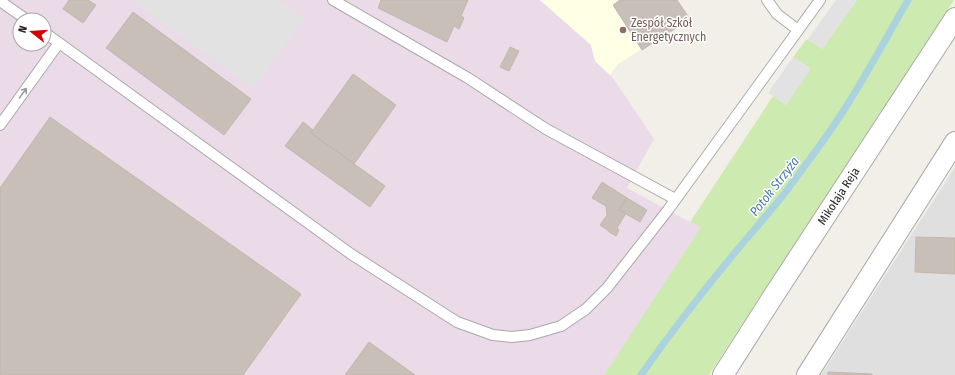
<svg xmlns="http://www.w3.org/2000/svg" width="955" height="375" font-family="'Fira Sans Condensed',sans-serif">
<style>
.residential{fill:#e0dfdf}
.industrial{fill:#ebdbe8;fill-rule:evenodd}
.education{fill:#ffffe5}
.grass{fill:#cdebb0}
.parking{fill:#e2e2e2}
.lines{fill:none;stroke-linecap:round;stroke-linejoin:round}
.stream{stroke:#aad3df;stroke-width:7}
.building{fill:#c7bfb8;stroke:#c4b6ab}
.service-casing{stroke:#a9a9a9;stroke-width:12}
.minor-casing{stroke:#a9a9a9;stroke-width:22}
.service{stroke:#fff;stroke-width:10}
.minor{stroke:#fff;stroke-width:20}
.oneway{stroke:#9c9c9c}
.education-dot{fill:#8d6e63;stroke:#fff;stroke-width:1.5}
.labels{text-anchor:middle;stroke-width:3;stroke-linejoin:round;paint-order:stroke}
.education-label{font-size:12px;fill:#785e54;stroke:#fff;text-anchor:start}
.street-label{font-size:12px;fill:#222;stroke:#fff}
.water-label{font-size:13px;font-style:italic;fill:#4a7aab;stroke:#fff}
</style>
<rect width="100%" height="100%" fill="#f2efe9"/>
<path class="residential" d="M955,167v208h-134z"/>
<path class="industrial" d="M0,0h540l51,45 4,16 18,17 41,61 -27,49 57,31 18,8 -98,148h-604zM20,20h24v24h-24z"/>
<path class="education" d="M540,0h137l13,19 -72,45 -8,11 -15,-14 -4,-16z"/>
<path class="grass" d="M857,0h97l-245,375h-105l97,-148 -11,-5 83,-126 13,9 24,-37 -17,-11 12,-16 3,-2 14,10z"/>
<path class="parking" d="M131,0h148l26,18 -52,70z
M836,0h21l-35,49 -14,-10z
M793,57l18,12 -25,36 -18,-12z"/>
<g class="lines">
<path class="stream" d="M641,375c30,-43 63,-85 96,-125 16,-19 32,-37 47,-56 20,-27 40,-53 58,-81 24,-37 44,-75 66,-113"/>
</g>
<path class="building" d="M69,0h19l8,5 -13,18 -20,-14z
M381,0h87l-7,16 3,2 -5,11 -5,-3 -7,16 -69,-34z
M620,0h57l13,19 -48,31 -29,-45z
M133,12l118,87 -27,36 -118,-87z
M510,47l9,4 -10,20 -9,-4z
M353,74l43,31 -42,59 -43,-31z
M50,117l251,177 -58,81h-243v-187z
M303,122l10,8 -2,3 74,53 -15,21 -85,-61z
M602,182l25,16 -8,12 7,3 -9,15 2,2 -3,6 -7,-4v-1l-9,-6 7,-10 -1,-9 -14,-8z
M627,198l20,12 -7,12 -21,-12z
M916,237l39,1v36l-40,-2z
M369,342l46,33h-70z
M828,372l44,2v1h-44z"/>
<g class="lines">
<defs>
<path id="service" d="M333,0l135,78 78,51 129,70
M767,0l10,14 21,16
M0,1l27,19
M44,32l307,222 106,68 36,13 19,2 18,-2 31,-9 25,-17 21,-21 61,-78 152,-210
M0,125l59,-82"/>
<g id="minor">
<path id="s1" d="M723,375l51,-80 181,-277"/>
<path d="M807,375l148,-233"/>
</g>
</defs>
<use href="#service" class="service-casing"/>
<use href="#minor" class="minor-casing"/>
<use href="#service" class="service"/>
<use href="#minor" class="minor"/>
</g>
<defs><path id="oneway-shaft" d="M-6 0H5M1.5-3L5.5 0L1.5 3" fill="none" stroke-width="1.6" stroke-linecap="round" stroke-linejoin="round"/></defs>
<use class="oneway" href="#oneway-shaft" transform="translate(23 93) rotate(-54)"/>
<circle class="education-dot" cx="623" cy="30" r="4"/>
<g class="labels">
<g class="education-label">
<text x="631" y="27">Zespół Szkół<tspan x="631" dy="14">Energetycznych</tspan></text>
</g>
<g class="street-label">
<text dy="4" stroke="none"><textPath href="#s1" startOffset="213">Mikołaja Reja</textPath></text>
</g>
<g class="water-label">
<text transform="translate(774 186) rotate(-52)" y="5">Potok Strzyża</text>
</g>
</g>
<g transform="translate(32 32) rotate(287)"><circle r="19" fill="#ffffff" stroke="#a7a7a7"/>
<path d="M0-3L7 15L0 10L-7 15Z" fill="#d40000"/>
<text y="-6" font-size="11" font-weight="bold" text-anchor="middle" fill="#222222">N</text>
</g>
</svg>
